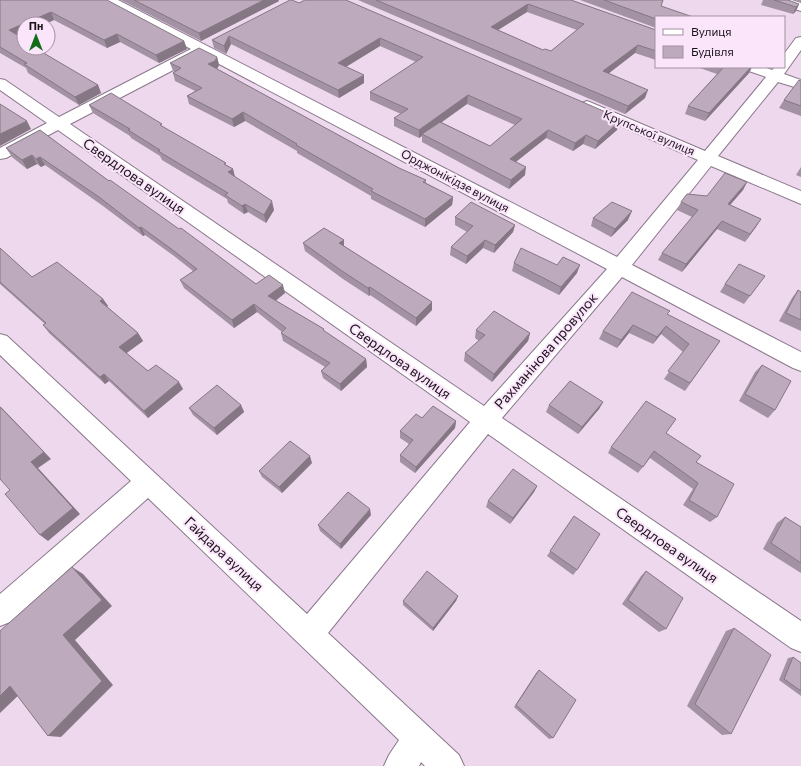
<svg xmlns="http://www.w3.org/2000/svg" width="801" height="766" font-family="Commissioner,sans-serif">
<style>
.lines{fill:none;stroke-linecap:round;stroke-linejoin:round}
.minor-casing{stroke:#8b788b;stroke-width:2}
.minor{fill:#fff;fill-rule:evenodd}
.wall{fill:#a392a3;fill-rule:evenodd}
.shaded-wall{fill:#857784}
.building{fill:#beaabd;stroke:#857784;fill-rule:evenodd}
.labels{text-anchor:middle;stroke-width:4;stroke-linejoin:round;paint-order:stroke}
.far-street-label{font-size:12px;fill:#1a131a;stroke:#fbe5fa}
.street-label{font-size:14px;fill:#1a131a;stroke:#fbe5fa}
</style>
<rect width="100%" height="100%" fill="#edd8ed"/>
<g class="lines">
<defs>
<path id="minor" d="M102,0h16l499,257 81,-97 -116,-51 -3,-3 3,-3 5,-2 5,2 113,48 61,-74 -20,-7 -2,-3h20l8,3 3,-3h9v-13l12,-16 5,-1v13l-17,24 17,6v9l-23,-7 -60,74 83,35v13l-90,-38 -79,99 169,87v19l-8,-3 -171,-91 -120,141 299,203v31l-10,-4 -303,-214 -160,199 131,122 5,11h-39l-4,-4 -2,4h-35l5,-11 10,-15 -251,-242 -138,124 -10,4v-32l131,-113 -131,-126v-21l7,2 300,278 163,-192 -412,-292 -52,28 -6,1v-11l47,-25 -47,-33v-11l5,1 54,37 132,-68 -87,-46zM202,55l405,214 -123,137 -414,-282z
M773,0h19l9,3v8l-26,-8z"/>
</defs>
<use href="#minor" class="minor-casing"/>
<use href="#minor" class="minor"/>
</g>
<path class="wall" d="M0,0l184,41 3,8 -28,14 -39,-21 -13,6 -53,-28 -9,4h-21v9l-6,2 6,13 74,37 3,8 -22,12 -51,-32 -2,-5 -26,-15z
M121,0h157l1,1 -78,40z
M358,0h213l85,30v30l-21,-7 -27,21 37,24 -20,16zM527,12l50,18 -26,21 -8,-1 -45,-20z
M580,0h83l-2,6 -5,11v11z
M763,0h25l11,4 -3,7 -3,3 -32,-9z
M796,0h5v2z
M299,3l316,116 2,11 -22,19 -12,-5 -10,7 -27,-13 -30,24 9,13 -16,14 -87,-47v-6l-3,2 -25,-12v-8l7,-4 -31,-14v-8l46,-30 -36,-16 -34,21 18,16 -25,15 -108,-54 -5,10 -12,-6 -2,-8zM467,104l48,21 -25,21 -49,-24z
M217,57l2,8 -2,4 182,99 27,12v3l27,14 -1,8 -27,22 -54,-28v-3l-74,-43v-2l-52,-30 -11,6 -45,-23 -2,-8 8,-5 -20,-10 -2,-8 2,-1 -2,-1 -3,-8z
M697,67h55l-3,6 -44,48 -20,-7 3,-8 29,-32z
M801,81v35l-22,-8 5,-8z
M89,105l74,22 70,42 2,8 39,33 -8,13 -18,-11 -4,2 -16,-11 -1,-4 -65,-39 -2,-4 -29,-18 -1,-2 -37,-23z
M40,130l69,51 147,103 29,9 -9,8 48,28v2l42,28 1,8 -26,24 -18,-13 -2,-7 4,-4 -42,-26 -2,-8 1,-1 -25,-20 -23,16 -50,-40 -4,-8 13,-9 -19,-15 -29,-21 -2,1 -40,-30 -58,-41 -4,2 -4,-3 -10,5 -15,-12 -6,-9z
M801,167v10l-5,-2z
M747,182l-4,8 -13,15 31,14 -16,23 -28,-13 -35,43 -24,-12 4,-7 30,-36 -15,-7 4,-8 26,-6z
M455,217l60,8 -2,7 -19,21 -11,-5 -17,16 -16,-9 1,-8 16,-15 -12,-7z
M593,218l35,2 -17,17 -20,-11z
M344,240v6l88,56v8l-16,16 -46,-31 -1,1 -26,-17 -38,-28 -2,-8z
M0,248l32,29 71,22 5,7 -1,1 31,26 5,8 -17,12 22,18 35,18 -35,29 -39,-37 -4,3 -56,-51 -6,-8 2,-1 -45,-40z
M514,263l43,2 20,8 -18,22 -47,-24z
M765,276l-21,28 -24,-12 5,-8z
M798,290l3,2v39l-22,-10 13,-23z
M668,315l52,26 -35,50 -21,-12 19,-27 -22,-18 -8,10 -24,-11 -12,15 -18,-9 4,-8z
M476,330l54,3 -2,8 -36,41 -28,-21 1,-8 14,-12 -4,-3z
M762,365l13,45 -7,8 -29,-17 16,-29z
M603,402l-4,7 -21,25 -32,-22 3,-7z
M241,405l3,7 -27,23 -24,-20 -4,-7z
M422,418l34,3 -1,7 -40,45 -15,-11v-7l9,-11 -9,-6v-7z
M666,433l30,29 21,55 -7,5 -27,-17 10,-16 -43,-31 -12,15 -30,-20 3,-6z
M312,463l-30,30 -20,-16 -3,-6z
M537,486l-3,6 -24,32 -24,-17 2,-6z
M371,515l-30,34 -21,-18 -2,-6z
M574,516l3,54 -4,5 -26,-19z
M785,517l16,10v46l-38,-24 14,-26z
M646,571l20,58 -7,3 -37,-28 19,-28z
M458,596l-2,5 -23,30 -30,-26v-4z
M734,628l-3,106 -9,1 -35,-29 39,-75z
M793,657l8,6v33l-22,-16 9,-22z
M539,670l14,68 -4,1 -35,-32 22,-34z"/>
<path class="shaded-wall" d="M264,0h14l1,1 -78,40 -2,-8z
M528,4l-1,8 -37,23 1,-8z
M799,4l-3,7 -3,3 3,-7z
M51,12l3,8 -9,4h-21v9l-11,5 -4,-8z
M117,34l3,8 -13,6 -3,-8z
M229,36l2,8 -5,10 -2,-8z
M380,38v8l-41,25 -1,-8z
M184,41l3,8 -28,14 -3,-8z
M638,45l-3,8 -35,27 3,-9z
M217,57l2,8 -2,4 -9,-5z
M751,67h1l-3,6 -44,48 4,-8z
M364,75v8l-25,15 -1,-8z
M98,85l3,8 -22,12 -4,-8z
M648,90l-3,8 -20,16 3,-8z
M468,95l-1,9 -43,31 -2,-1v2l-3,2v-8z
M243,112l2,9 -11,6 -2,-8z
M27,121l4,8 -31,17v-12z
M620,121l-3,9 -22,19 3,-8z
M548,130l-2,8 -37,29 1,-8z
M586,135l-3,9 -10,7 2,-8z
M32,155l5,9 -10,5 -5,-9z
M40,157l5,8 -4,2 -5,-8z
M526,167l-1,8 -16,14 2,-9z
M233,169l2,9 -7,-6z
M747,182l-4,8 -19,22 4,-8z
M453,197l-1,8 -27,22v-8z
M272,201l2,9 -8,13 -2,-8z
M245,204l3,8 -4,2 -2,-8z
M632,211l-4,9 -17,17 4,-8z
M761,219l-5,8 -11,15 5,-8z
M722,221l-5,8 -35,43 4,-8z
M515,225l-2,7 -19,21 1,-8z
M141,227l4,8 -2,1 -4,-8z
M344,240v8l-5,-5z
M485,240l-2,8 -17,16 1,-8z
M580,265l-3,8 -18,22 2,-8z
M283,285l2,8 -15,11 -2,-8z
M370,287v8l-1,1 -1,-8z
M103,299l5,7 -3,3 -5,-8z
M432,302v8l-16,16v-8z
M254,304l3,8 -23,16 -2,-8z
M633,325l-4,8 -12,15 4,-8z
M666,326l-5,8 -8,10 4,-7z
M138,333l5,8 -19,14 -5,-8z
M530,333l-2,8 -36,41 2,-8z
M366,359l1,8 -26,24 -1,-7z
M104,374l5,7 -4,3 -5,-7z
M179,382l4,7 -35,29 -4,-7z
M603,402l-4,7 -21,25 4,-7z
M241,405l3,7 -27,23 -3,-7z
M0,406l51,53 -13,9 42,46 -32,27 -8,-6 -9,-73z
M456,421l-1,7 -40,45 1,-6z
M310,456l2,7 -30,30 -3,-6z
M537,486l-3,6 -24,32 3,-6z
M370,509l1,6 -30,34 -1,-5z
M72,567l11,7 29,32 -37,34 38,45 -52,52 -13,-1 15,-101z
M458,596l-2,5 -23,30v-3z
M10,686l14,4 -24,23v-17z"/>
<path class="building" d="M0,0h107l77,41 -28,14 -39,-21 -13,6 -53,-28 -42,18 15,9v9h11l63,37 -23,12 -51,-33 3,-1 -27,-16z
M134,0h130l-65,33z
M290,0h2l7,3 6,-3h41l269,116 -2,2 7,3 -22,20 -12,-6 -11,8 -27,-13 -38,29 16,8 -15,13 -89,-46 18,-12 50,24 32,-27 -54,-24 -49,35 -25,-12 14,-9 -38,-17 53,-35 -43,-19 -42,25 26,12 -26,15 -109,-54 -5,10 -12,-6z
M376,0h195l85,30v21l-18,-6 -35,26 45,19 -20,16zM528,4l56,20 -33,27 -6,-2 -2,1 -52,-23z
M604,0h59l-2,6 32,11h-37v2z
M774,0h14l11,4 -3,3z
M199,48l18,9 -2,4 -7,3 191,104 27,12 -3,2 30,15 -28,22 -54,-28 2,-2 -77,-44 1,-1 -54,-32 -11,7 -45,-23 15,-8 -29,-15 8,-5 -11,-5z
M723,67h28l-42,46 -21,-7 36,-39z
M799,80l2,1v25l-17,-6z
M111,93l51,31 -2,1 66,38 -2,1 9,5 -5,3 44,29 -8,14 -19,-11 -3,2 -17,-11 3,-2 -70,-42 2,-1 -32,-20 2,-1 -41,-24z
M0,104l27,17 -27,13z
M40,130l69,51 1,-1 69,49 2,-1 75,56 13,-9 14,10 -15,11 56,33 -1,1 43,29 -26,25 -19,-13 9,-8 -49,-30 5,-5 -32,-24 -22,16 -52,-40 17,-11 -27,-21 -29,-21 -2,1 -40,-31 -59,-40 -4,2 -4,-4 -10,5 -16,-12z
M725,173l22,9 -19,22 33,15 -11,15 -28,-13 -36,43 -24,-11 36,-43 -17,-8 6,-8 20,2z
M471,202l44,23 -20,20 -10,-5 -18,16 -16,-9 22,-21 -18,-9z
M612,202l20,9 -17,18 -22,-11z
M324,228l20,12 -5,3 93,59 -16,16 -46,-31 -2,1 -26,-17 -39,-28z
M0,248l32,29 25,-15 46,37 -3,2 38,32 -19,14 29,24 8,-6 23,17 -35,29 -40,-37 -4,3 -57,-52 3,-2 -46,-41z
M521,248l36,17 6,-8 17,8 -19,22 -47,-24z
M739,264l26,12 -15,20 -25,-12z
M798,290l3,2v28l-15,-7z
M632,292l38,19 -3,3 53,27 -30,42 -22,-12 21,-27 -23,-18 -9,11 -24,-12 -12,15 -18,-9z
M494,311l36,22 -36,41 -29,-21 20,-18 -9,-5z
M762,365l29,16 -16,29 -30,-16z
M570,381l33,21 -21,25 -33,-22z
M217,385l24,20 -27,23 -25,-20z
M646,401l30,18 -10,14 35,23 -5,6 38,22 -17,33 -28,-17 9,-17 -44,-32 -11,16 -32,-20z
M433,406l23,15 -40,46 -16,-12 13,-15 -13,-9 16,-17 6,4z
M0,407l44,45 -13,10 42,46 -33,27 -35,-41 5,-4 -10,-11z
M290,441l20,15 -31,31 -20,-16z
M513,469l24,17 -24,32 -25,-17z
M348,492l22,17 -30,35 -22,-19z
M574,516l26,18 -23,36 -27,-19z
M785,517l16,10v36l-30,-20z
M72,567l30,33 -39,35 39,46 -54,55 -38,-50 -10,10v-65z
M427,571l31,25 -25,32 -30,-27z
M646,571l37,27 -17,31 -38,-29z
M734,628l37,27 -40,79 -36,-30z
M793,657l8,6v28l-17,-12z
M539,670l37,30 -23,38 -37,-33z"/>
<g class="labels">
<g class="far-street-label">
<text transform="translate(649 133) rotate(23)" y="4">Крупської вулиця</text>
<text transform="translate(455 181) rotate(28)" y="4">Орджонікідзе вулиця</text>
</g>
<g class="street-label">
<text transform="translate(134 176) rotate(35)" y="5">Свердлова вулиця</text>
<text transform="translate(546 351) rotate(-49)" y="5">Рахманінова провулок</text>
<text transform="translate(400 361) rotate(35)" y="5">Свердлова вулиця</text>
<text transform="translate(667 545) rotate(35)" y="5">Свердлова вулиця</text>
<text transform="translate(224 554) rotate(43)" y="5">Гайдара вулиця</text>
</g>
</g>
<rect x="655" y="16" width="130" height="52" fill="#fbe5fa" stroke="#a191a0"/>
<rect x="663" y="29" width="20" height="6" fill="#ffffff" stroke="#a191a0"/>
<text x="691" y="36" font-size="12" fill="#1a131a">Вулиця</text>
<rect x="663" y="46" width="20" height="12" fill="#beaabd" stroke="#a191a0"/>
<text x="691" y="56" font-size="12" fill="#1a131a">Будівля</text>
<g transform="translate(36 36)"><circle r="19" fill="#fbe5fa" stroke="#a191a0"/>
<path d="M0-3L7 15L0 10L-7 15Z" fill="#136d18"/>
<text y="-6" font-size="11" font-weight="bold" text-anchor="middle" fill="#1a131a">Пн</text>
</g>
</svg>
